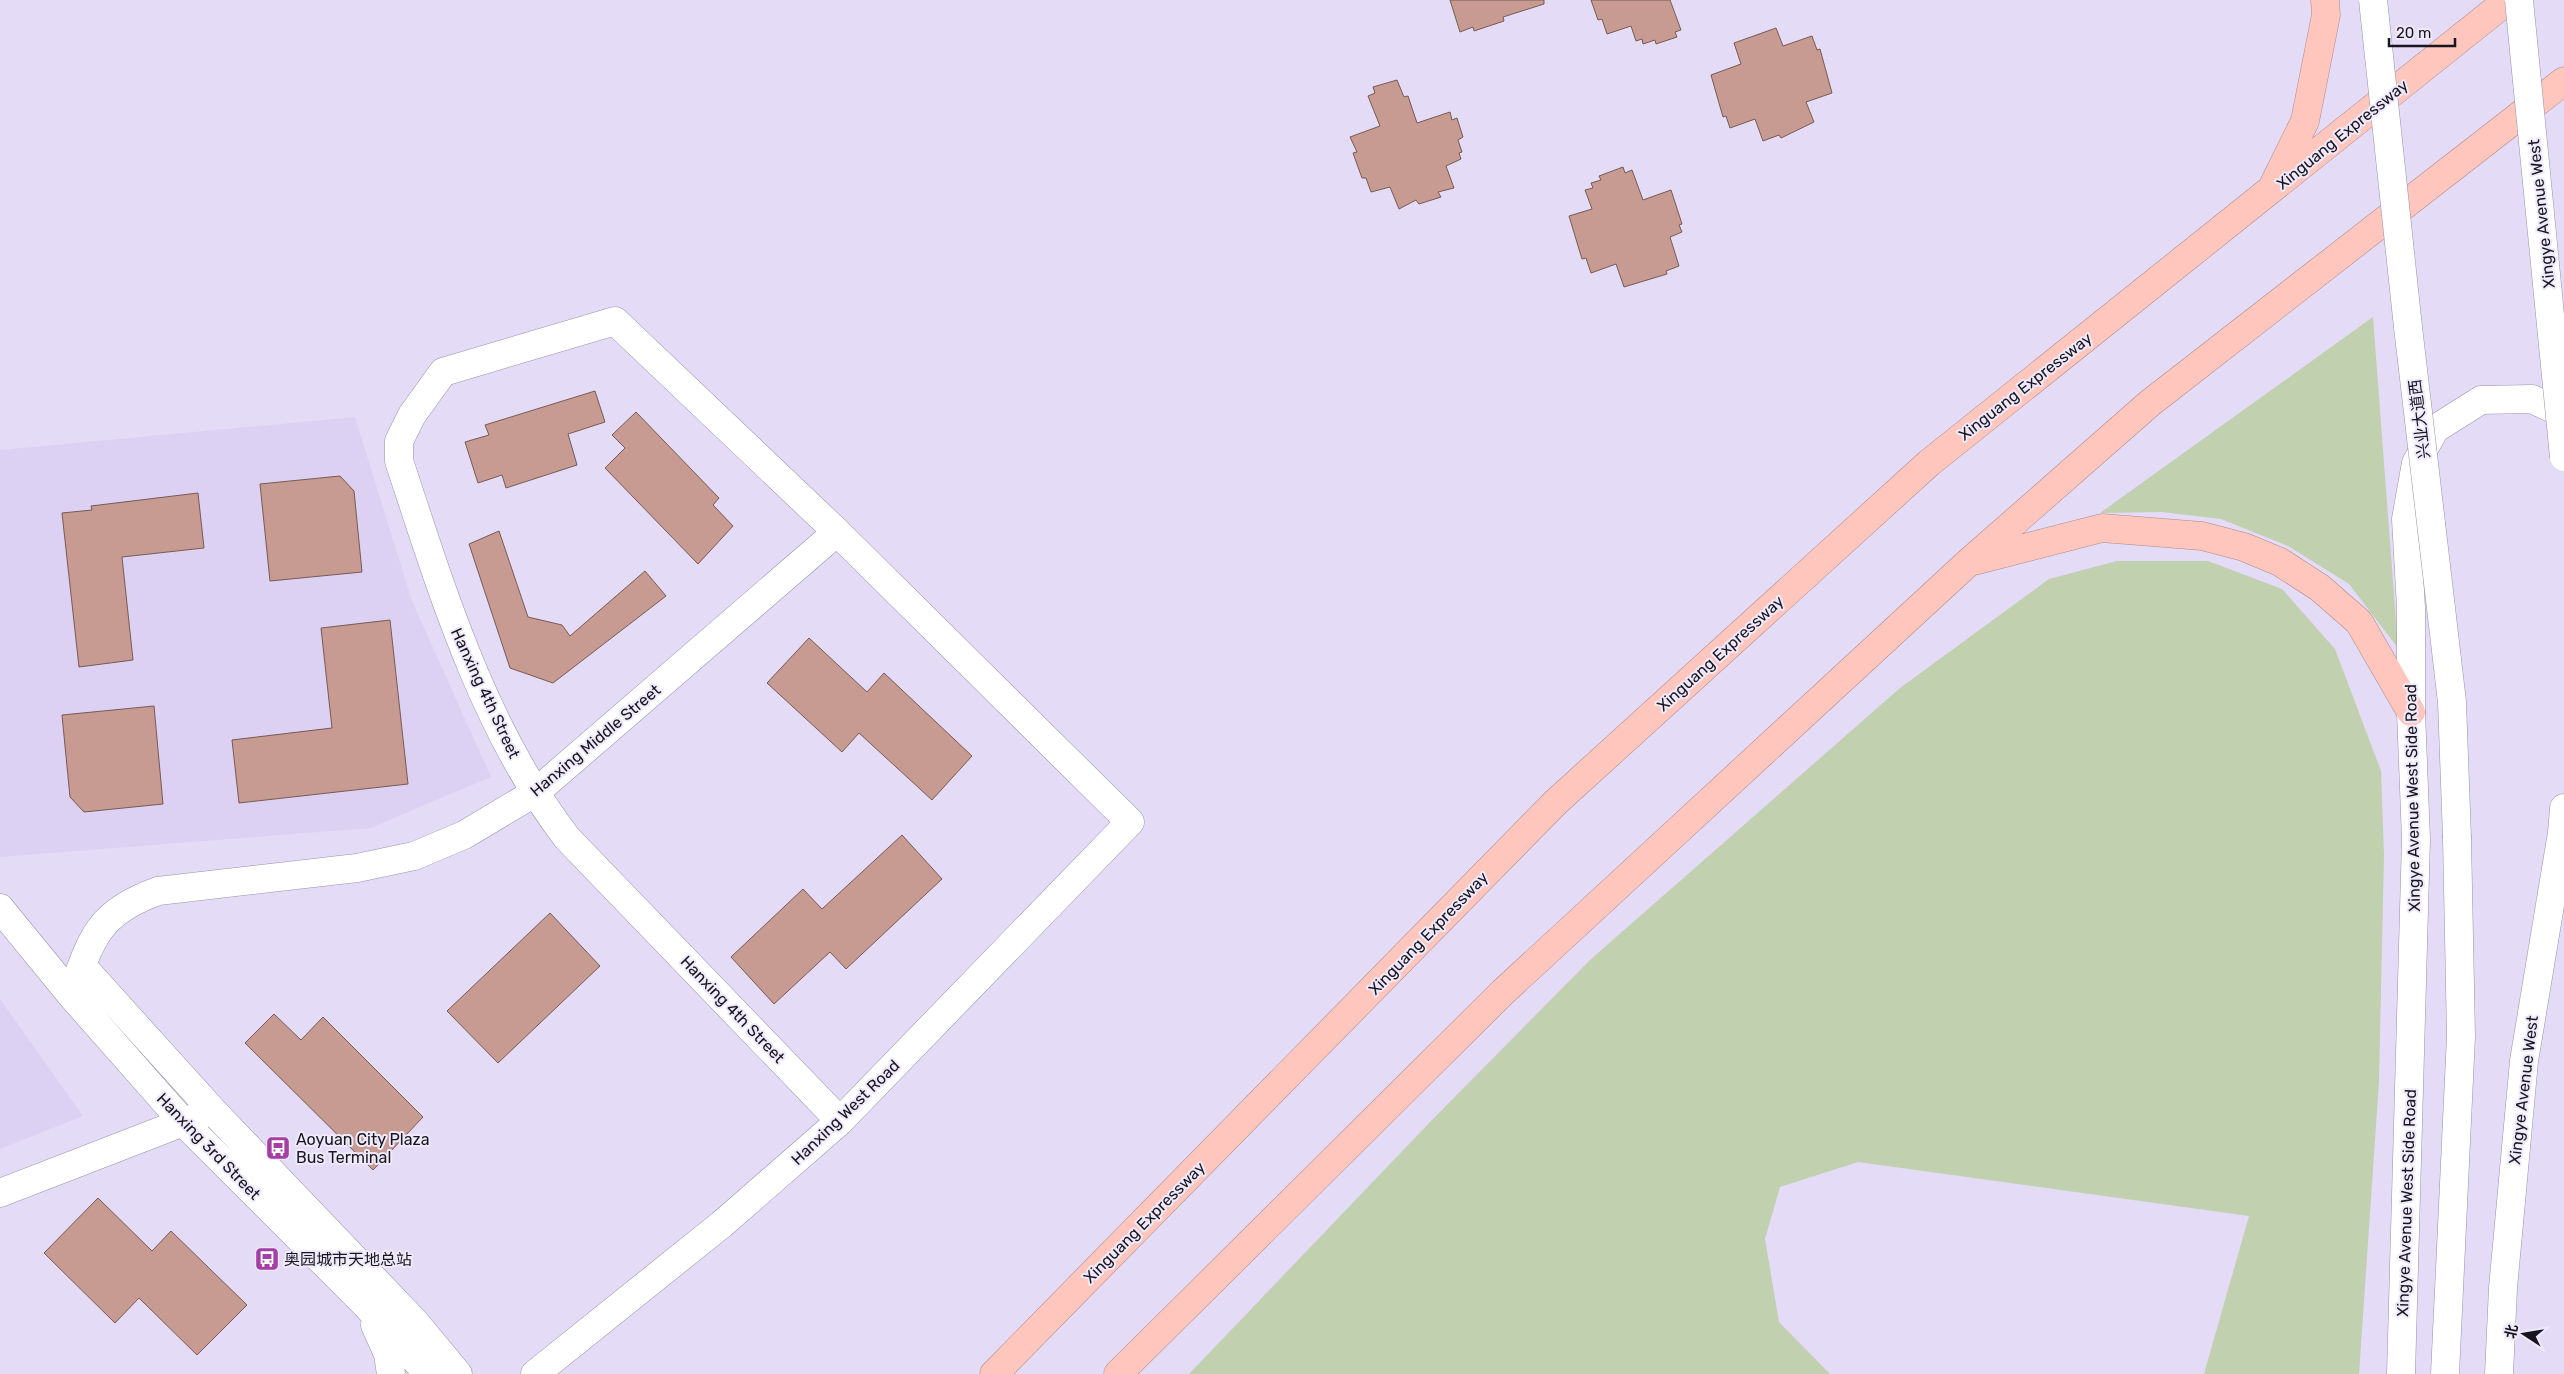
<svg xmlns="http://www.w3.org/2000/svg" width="2564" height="1374" font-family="Rubik,'Noto Sans SC',sans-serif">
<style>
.built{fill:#ddd1f3}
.green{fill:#c1d0af}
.building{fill:#c79b91;stroke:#775a54}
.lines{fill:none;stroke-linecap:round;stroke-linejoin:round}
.minor-casing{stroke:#9990aa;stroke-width:29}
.highway-casing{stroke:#ae8885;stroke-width:29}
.minor{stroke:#fff;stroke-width:28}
.highway{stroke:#fec6bd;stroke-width:28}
.minor-bridge-casing{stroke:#9990aa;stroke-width:29;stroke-linecap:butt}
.minor-bridge{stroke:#fff;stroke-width:28}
.labels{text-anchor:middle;stroke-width:4;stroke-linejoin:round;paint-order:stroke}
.street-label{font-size:16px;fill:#18151e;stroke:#efeafb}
.poi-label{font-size:16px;fill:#18151e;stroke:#efeafb;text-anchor:start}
</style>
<rect width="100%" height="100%" fill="#e4dbf6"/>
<path class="built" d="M355,417l57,184 79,176 -121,51 -370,29v-407z
M0,999l83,117 -83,33z"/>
<path class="green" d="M2373,317l25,331 -49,-64 -61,-38 -67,-27 -59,-7 -62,1z
M2117,561h91l74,28 53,60 46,122 3,84 -5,226 -20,293h-155l45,-158 -391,-54 -78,25 -15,52 14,83 51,52h-641l243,-254 158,-160 310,-272 149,-109z"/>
<path class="building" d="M1450,0h94v4l-41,13 1,4 -30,10 -1,-4 -13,5z
M1591,0h79l11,30 -6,2 2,5 -21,7 -1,-4 -12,4 -1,-5 -6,2 -5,-15 -24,8 -5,-15 -4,1z
M1776,28l7,18 29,-10 5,14 3,-1 12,44 -26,9 8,20 -33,16 -2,-3 -16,6 -8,-22 -25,9 -4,-12 -3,1 -12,-42 30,-11 -7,-21z
M1397,80l7,17 4,-1 9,27 33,-11 2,8 5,-2 6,19 -5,3 4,12 -3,1 2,6 -15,7 8,22 -16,4 3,5 -22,7 -3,-4 -17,9 -9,-22 -19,5 -5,-14h-4l-9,-25 4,-1 -7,-15 30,-11 -12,-30 7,-3 -2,-6z
M1623,167l2,6 7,-3 11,30 28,-10 11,34 -3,1 3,7 -12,5 9,29 -13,5 1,3 -43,13 -8,-23 -25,9 -5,-15 -4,1 -13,-43 23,-7 -7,-19 8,-2 -2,-5 10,-3 -2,-4z
M595,391l10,31 -37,12 9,31 -71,23 -4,-13 -24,8 -13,-41 24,-7 -4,-10z
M636,412l83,86 -6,7 20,21 -35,38 -93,-96 20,-20 -13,-13z
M340,476l14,15 8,81 -92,9 -10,-97z
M198,493l6,55 -82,9 11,103 -54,7 -17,-154 30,-3 -1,-4z
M499,531l29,86 34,8 8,11 75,-65 21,25 -113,87 -43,-15 -41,-124z
M390,620l18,164 -169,19 -7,-63 100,-12 -11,-100z
M809,638l58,54 17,-19 88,83 -40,44 -73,-67 -17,19 -75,-69z
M154,706l9,98 -79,8 -14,-15 -8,-82z
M902,835l40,44 -96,90 -16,-17 -56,52 -43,-47 72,-68 19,20z
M550,913l50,53 -102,97 -51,-52z
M274,1014l27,26 22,-23 100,100 -50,53 -128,-127z
M98,1198l54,53 19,-20 76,74 -50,50 -58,-57 -24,25 -71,-70z"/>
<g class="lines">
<defs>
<path id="minor" d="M0,908l71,87 112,127 183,183 62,69
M82,966l131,145 201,210 44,53
M71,995c21,-57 26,-82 87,-104l199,-23 57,-12 50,-21 72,-43 301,-260
M0,1193l199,-77
M375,1325l13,29 3,20
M535,1374l187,-150 118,-103 290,-299 -293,-290 -222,-211 -172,51 -31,43 -13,26v20c43,130 84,267 168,377l273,283
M2401,1374l15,-535 -5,-127v-104l-5,-89 10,-56 19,-34 46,-29 51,-1 32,15
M2445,1374l16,-338 -4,-198
M2499,1374l4,-86 21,-227 38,-228 2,-25"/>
<path id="highway" d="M2274,184l31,-63 21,-106 -1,-15
M1974,561l128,-33 100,8 42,11 36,15 40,26 39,34 52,90
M994,1374l562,-572 373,-339 579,-463
M1118,1374l385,-382 467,-431 180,-158 414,-322"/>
</defs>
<use href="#minor" class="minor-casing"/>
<use href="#highway" class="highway-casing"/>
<use href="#minor" class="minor"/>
<use href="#highway" class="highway"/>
<defs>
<path id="minor-bridge" d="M2373,0l35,327 44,375 5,136
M2519,0l45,457"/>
</defs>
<use href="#minor-bridge" class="minor-bridge-casing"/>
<use href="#minor-bridge" class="minor-bridge"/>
</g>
<defs>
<symbol id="bus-square" viewBox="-11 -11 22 22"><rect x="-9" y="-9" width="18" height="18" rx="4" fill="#a440a5" stroke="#efeafb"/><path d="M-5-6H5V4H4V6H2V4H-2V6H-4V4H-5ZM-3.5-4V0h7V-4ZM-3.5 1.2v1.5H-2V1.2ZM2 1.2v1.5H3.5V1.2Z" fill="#fff"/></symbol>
</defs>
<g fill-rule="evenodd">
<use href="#bus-square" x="264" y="1134" width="28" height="28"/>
<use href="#bus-square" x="253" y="1245" width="28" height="28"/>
</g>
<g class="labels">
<g class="street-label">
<text transform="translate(2342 134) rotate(-39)" y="6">Xinguang Expressway</text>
<text transform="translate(2541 214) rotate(-96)" y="6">Xingye Avenue West</text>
<text transform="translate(2025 386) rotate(-38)" y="6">Xinguang Expressway</text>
<text transform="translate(2419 419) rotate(-97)" y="6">兴业大道西</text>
<text transform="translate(1720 653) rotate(-42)" y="6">Xinguang Expressway</text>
<text transform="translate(486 693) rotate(65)" y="6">Hanxing 4th Street</text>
<text transform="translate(595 740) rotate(-40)" y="6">Hanxing Middle Street</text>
<text transform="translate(2412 798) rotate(-91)" y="6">Xingye Avenue West Side Road</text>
<text transform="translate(1428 933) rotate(-46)" y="6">Xinguang Expressway</text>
<text transform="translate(733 1009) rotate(46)" y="6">Hanxing 4th Street</text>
<text transform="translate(2523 1090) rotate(-83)" y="6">Xingye Avenue West</text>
<text transform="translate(845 1112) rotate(-44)" y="6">Hanxing West Road</text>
<text transform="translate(209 1146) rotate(46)" y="6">Hanxing 3rd Street</text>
<text transform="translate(2406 1203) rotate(-88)" y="6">Xingye Avenue West Side Road</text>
<text transform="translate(1144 1222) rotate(-45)" y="6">Xinguang Expressway</text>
</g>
<g class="poi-label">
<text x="296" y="1145">Aoyuan City Plaza<tspan x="296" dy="18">Bus Terminal</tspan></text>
<text x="284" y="1265">奥园城市天地总站</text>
</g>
</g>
<g transform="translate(2524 1334) rotate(282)" stroke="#efeafb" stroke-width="4" paint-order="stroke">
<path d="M0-4L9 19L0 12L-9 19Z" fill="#18151e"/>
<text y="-8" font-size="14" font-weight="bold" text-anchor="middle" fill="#18151e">北</text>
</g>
<path d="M2389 38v8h66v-8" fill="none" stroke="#18151e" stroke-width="2.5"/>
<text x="2396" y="38" font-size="15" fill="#18151e" stroke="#efeafb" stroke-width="4" paint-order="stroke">20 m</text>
</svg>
